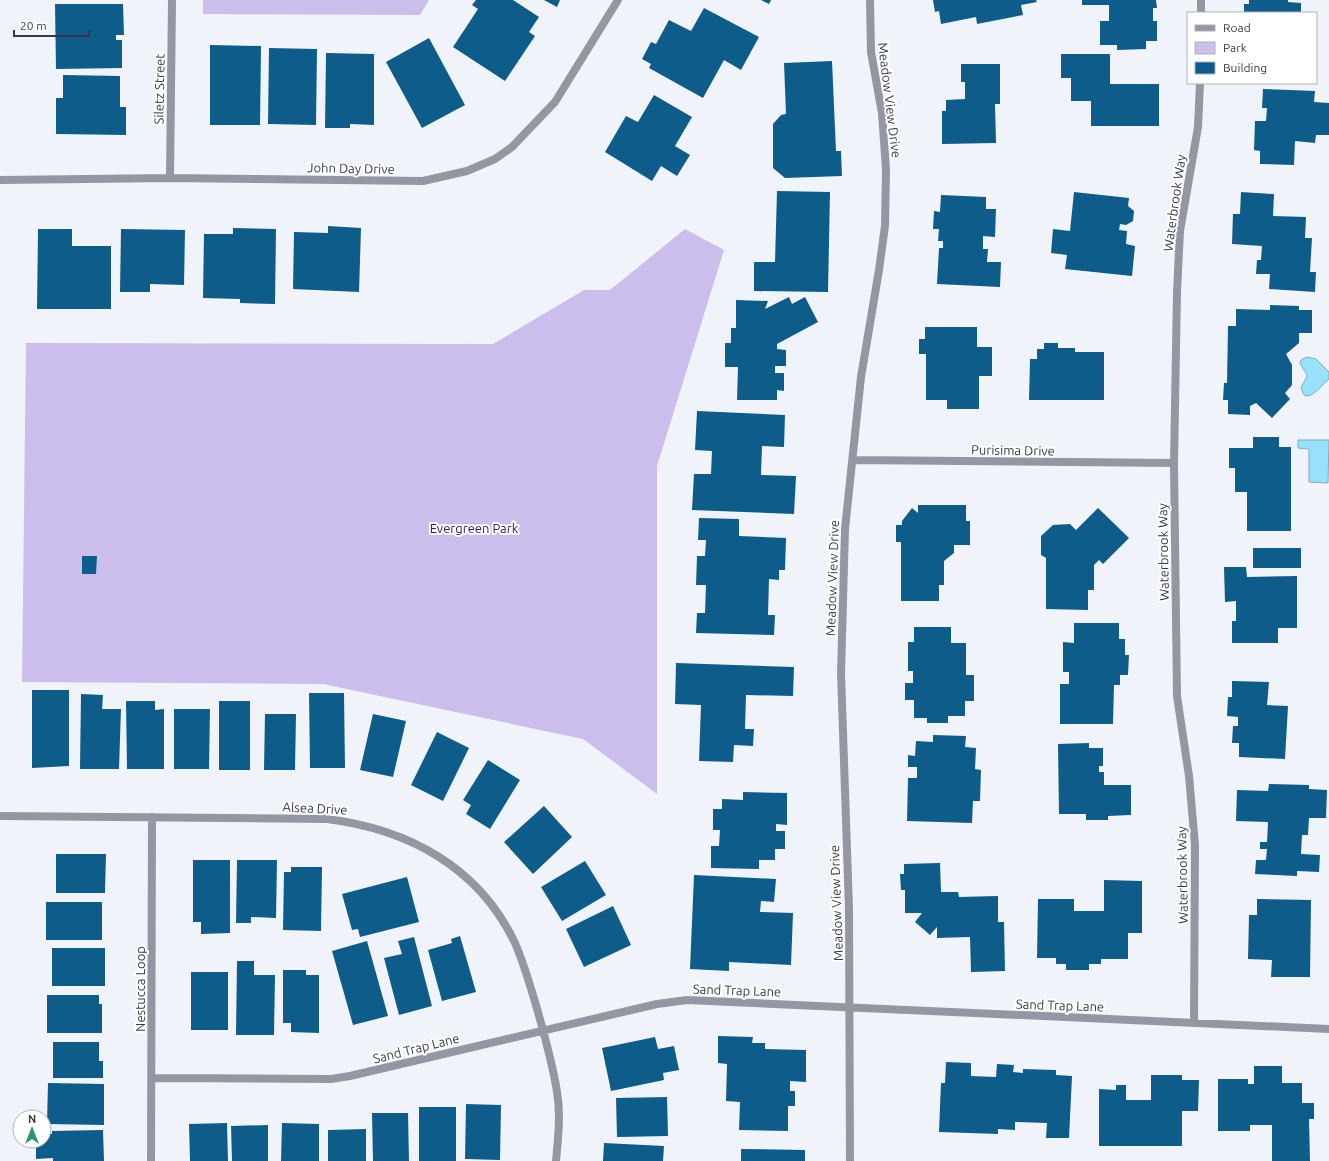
<svg xmlns="http://www.w3.org/2000/svg" width="1329" height="1161" font-family="Ubuntu,sans-serif">
<style>
.green{fill:#ccbeec}
.water{fill:#97e1fb;stroke:#79afc5}
.building{fill:#0d5c8a}
.lines{fill:none;stroke-linecap:round;stroke-linejoin:round}
.street{stroke:#9496a3;stroke-width:8}
.labels{text-anchor:middle;stroke-width:4;stroke-linejoin:round;paint-order:stroke}
.street-label{font-size:13px;fill:#343b47;stroke:#fff}
.park-label{font-size:13px;fill:#3a1466;stroke:#fff}
</style>
<rect width="100%" height="100%" fill="#f0f4fa"/>
<path class="green" d="M203,0h226l-9,15 -217,-1z
M685,229l39,21 -67,216v328l-74,-55 -260,-55 -301,-2 4,-339 467,1 91,-54h26z"/>
<path class="water" d="M1307,357l9,2 13,13v7c-7,5 -13,16 -22,17l-3,-1 -3,-7c8,-17 8,-8 -1,-25l1,-3z
M1298,440h31l-1,43 -19,-1v-33l-11,-1z"/>
<path class="building" d="M476,0h37l26,17 -10,15 6,4 -30,45 -52,-34 25,-38 -6,-4z
M544,0h16l-3,7z
M761,0h10l-2,4z
M933,0h103l1,2 -16,3 2,10 -46,9 -1,-7 -35,7 -2,-13 -4,1z
M1082,0h74l1,8h-4v13h4v20h-11v8l-29,1v-5h-17v-24h9v-16h-27z
M1249,0h39v2l13,1v10h-57v-9h5z
M55,4h68l1,31h-8v5h6v28l-66,1z
M704,8l55,29 -18,33 -17,-10 -21,38 -54,-30 2,-4 -9,-5 9,-17 5,2 13,-24 22,11z
M429,38l36,67 -43,23 -36,-66z
M210,45l51,1 -1,79h-50z
M269,48l48,1 -1,76 -48,-1z
M326,53l48,1v71l-24,-1v4h-25z
M1061,54h49v30h49v42h-68v-25h-20v-23h-10z
M832,61l4,90h5l1,25 -57,2 -12,-10v-44l8,-9 5,-1 -2,-51z
M961,64h39v40h-5l1,39 -54,1v-33h4v-11l19,-1v-17h-4z
M63,75l57,1v31h6v28l-70,-1v-36h7z
M1263,89l52,2 -1,11 15,1v32h-13l-1,8 -20,-2 -1,24 -34,-1v-13l-6,-1 1,-29h11l1,-13h-5z
M654,95l38,22 -17,29 15,9 -13,21 -16,-10 -9,15 -47,-29 21,-36 12,6z
M777,191l53,1 -2,100 -74,-1v-29h21z
M1074,192l55,6 -1,8 6,5 -1,10 -7,4 -6,-1 -1,6 8,1 -1,13 9,2 -3,30 -67,-7 2,-14 -16,-2 2,-24 17,2z
M1241,192l33,2 -1,22 33,1 -1,21h7l-2,34h6l-1,20 -46,-3 1,-15h-14l1,-14h4l1,-14 -30,-2 1,-30h7z
M941,195l45,2v12h10l-1,28 -12,-1v13h5l-1,13h14l-1,25 -63,-3 2,-36h4v-7h-5l1,-12h-6l1,-18 6,1z
M328,226l33,2 -2,64 -66,-3 1,-57 34,1z
M233,228l43,1 -1,75 -35,-1v-4l-37,-1 1,-64h29z
M38,229h34v17h39v63h-74z
M121,229l64,1 -1,55 -34,-1v8h-30z
M789,297l3,7 13,-7 13,25 -41,22v5l9,1v16h-11v7h9v18l-7,-1v10h-40l1,-33h-13v-24h6v-15h5v-28l32,1 -3,8z
M1270,305l29,1v4h13v23h-13v10l-13,11 6,11v20l-7,8 5,6 -18,19 -16,-15 -6,3v9l-22,-1v-14h-5l1,-17h3l1,-57h8v-17l34,1z
M925,327h52v20h15v29h-13v33h-32v-9h-21v-46h-7v-15h6z
M1044,343h14v5h17v4h29v48h-75l1,-41h7v-10h7z
M697,411l88,4 -1,32 -22,-1 -1,29 35,1 -2,38 -102,-4 2,-36h17l1,-23 -17,-1z
M1253,437h26v10h12v84h-44v-39h-12v-24h-6v-20h24z
M918,505h48v16h4v24h-16v8l-10,8v24h-5v16h-38v-59h-5v-17h6v-4l10,-13 6,5z
M1098,508l31,30 -26,26 -4,-4 -5,5v25h-6v20l-42,-1v-51l-5,-3v-19l12,-11 17,-1 6,6z
M699,518l40,1v17l47,2 -1,32h-6v10l-10,-1 -1,36h7l-1,20 -78,-2 1,-20h8l1,-28h-10l1,-29h8l1,-16h-8z
M1253,548h48v20h-48z
M82,556h15l-1,18h-14z
M1224,567h22l1,10 50,-1v52h-19v15h-46v-22h4v-20l-11,1z
M1074,623h45v16h6v16h4l-1,20h-8v10h-6l-1,39h-53v-40h9v-12h-6v-30l11,1z
M914,627h37v16h15v32h8v26h-9v15h-17v7h-21v-5h-13v-18h-9v-17h8v-12h-5v-29h6z
M676,663l118,4 -1,29 -47,-1 -1,34h9l-1,17 -19,-1 -1,17 -34,-1 2,-56 -26,-1z
M1232,681l37,1 -2,23 21,1 -3,53 -46,-2v-14h-7l1,-17h5v-9l-11,-1 1,-19h4z
M32,690h37v76l-37,2z
M309,693h35l1,75h-35z
M81,694l22,1 -1,14h19l-2,60h-39z
M126,701h29v9l9,-1v60h-37z
M219,701h31v69h-31z
M174,709h36l-1,60h-35z
M265,714h31l-1,56h-31z
M373,714l33,7 -13,56 -33,-7z
M437,732l32,16 -26,53 -32,-16z
M933,735l33,1 -1,11 11,1 -1,21 6,1 -1,31h-7l-1,22 -65,-2 1,-43h9v-11h-9v-12l7,1 1,-15 17,1z
M1089,743v5h14v18h-4v6h5v13h27v30l-23,1v4h-22v-6h-27l-1,-70z
M488,760l32,20 -30,49 -24,-15 5,-9 -8,-5z
M1269,784l40,1v4l18,1 -1,28h-17l-1,17h-6l-1,19 19,1 -1,17 -22,-1v5l-42,-2 1,-14h10l1,-11h-7v-7h7l1,-20 -32,-1 1,-31 31,1z
M743,792l44,1v32l-11,-1v7h9v18h-10v11h-16v9l-48,-1v-22h8l1,-16h-7v-21h9v-10l21,1z
M544,806l28,31 -39,37 -29,-32z
M56,854h50l-1,39h-49z
M193,860h37v73l-29,1v-12h-8z
M237,860h40l-1,58 -25,-1v6h-15z
M585,861l21,34 -44,26 -21,-34z
M940,863l1,29h17l1,5 39,-1v26h6l1,49 -34,1 -1,-35 -33,1v-11l-7,8 -15,-13 7,-9h-17v-23h-4l-1,-16h4v-10z
M291,867h31l-1,64 -38,-1 1,-58h7z
M694,875l82,4 -2,23 -13,-1 -1,11 33,1 -2,52 -62,-3v9l-39,-2z
M407,877l12,45 -59,15 -2,-8 -6,1 -10,-36z
M1104,880l38,1v52h-14v26h-27v5h-12v6h-23v-6h-10v-6h-19l1,-59h36v12h30z
M1257,899l54,1 -1,77h-39l1,-17 -24,-1 1,-44h8z
M46,902h56v38h-56z
M613,906l18,39 -47,22 -18,-38z
M460,936l16,56 -34,9 -14,-51 24,-7 -1,-4z
M414,937l18,69 -33,9 -15,-57 18,-4 -4,-13z
M367,941l21,75 -35,9 -21,-74z
M52,948h53v38h-53z
M237,961h17v14h21l-1,60h-38z
M283,970h23v5h13v58l-28,-1v-9h-8z
M191,972h37v58h-37z
M47,995h52v9h3v29h-55z
M718,1036l35,1 -1,6h13v6l41,1v32l-16,-1v10h5v15h-7v25l-49,-1 1,-28 -14,-1 1,-37 -9,-1z
M655,1037l3,12 16,-3 5,24 -16,3 1,7 -53,11 -9,-43z
M53,1042h46v19h4v17h-50z
M946,1062l25,1v13l25,1 1,-13 17,1 -1,7 10,1v-4l33,1v5l16,1 -3,62h-23l1,-15 -32,-1v8l-17,-1v5l-59,-2 2,-49h4z
M1254,1066h28v17h20v20h12v16h-5l1,42h-38v-36h-22v6h-32v-52h30v5h6z
M1151,1075h31v5h17l-1,31h-16v35h-83v-57l17,1v-5h10v15h25z
M48,1083l56,1v41l-57,-1z
M667,1097l1,39 -51,1 -1,-39z
M466,1104l35,1 -1,55 -35,-1z
M419,1107h37v54h-37z
M372,1113h36l1,48h-36z
M227,1123l1,38h-38l-1,-37z
M282,1123l37,1v37h-38z
M268,1125v36h-36l-1,-35z
M366,1129v32h-38v-31z
M103,1130l1,31h-51v-3l-17,1v-18h8v-7h8v-3z
M604,1143l60,3 -1,15h-60z
M741,1149l64,1v11h-64z"/>
<g class="lines">
<path class="street" d="M1201,13v-13
M170,178l2,-178
M0,180l170,-2 253,3 44,-10 28,-12 17,-12 43,-45 63,-102
M853,460l321,3
M0,816l327,3c81,10 152,48 188,124 10,23 16,46 23,69 7,26 15,53 19,80 4,23 1,46 -1,69
M1194,1022l1,-177 -6,-69 -12,-80 -3,-233 3,-171 3,-61 18,-104 2,-44
M152,1078l179,1 19,-3 307,-72 30,-4 642,29
M151,1161l1,-344
M850,1161l-1,-253 -8,-235 4,-144 16,-152 18,-107 6,-44 1,-56 -4,-57 -11,-61 -1,-52"/>
</g>
<g class="labels">
<g class="street-label">
<text transform="translate(159 89) rotate(-89)" y="5">Siletz Street</text>
<text transform="translate(890 100) rotate(83)" y="5">Meadow View Drive</text>
<text transform="translate(351 168) rotate(1)" y="5">John Day Drive</text>
<text transform="translate(1174 203) rotate(-82)" y="5">Waterbrook Way</text>
<text transform="translate(1013 450) rotate(1)" y="5">Purisima Drive</text>
<text transform="translate(1163 552) rotate(-91)" y="5">Waterbrook Way</text>
<text transform="translate(832 578) rotate(-88)" y="5">Meadow View Drive</text>
<text transform="translate(315 808) rotate(3)" y="5">Alsea Drive</text>
<text transform="translate(1182 875) rotate(-91)" y="5">Waterbrook Way</text>
<text transform="translate(836 903) rotate(-92)" y="5">Meadow View Drive</text>
<text transform="translate(140 989) rotate(-90)" y="5">Nestucca Loop</text>
<text transform="translate(737 990) rotate(2)" y="5">Sand Trap Lane</text>
<text transform="translate(1060 1005) rotate(2)" y="5">Sand Trap Lane</text>
<text transform="translate(416 1048) rotate(-14)" y="5">Sand Trap Lane</text>
</g>
<g class="park-label">
<text x="474" y="533">Evergreen Park</text>
</g>
</g>
<rect x="1187" y="12" width="130" height="72" fill="#ffffff" stroke="#aeb1b5"/>
<rect x="1195" y="25" width="20" height="6" fill="#9496a3" stroke="#aeb1b5"/>
<text x="1223" y="32" font-size="12" fill="#343b47">Road</text>
<rect x="1195" y="42" width="20" height="12" fill="#ccbeec" stroke="#aeb1b5"/>
<text x="1223" y="52" font-size="12" fill="#343b47">Park</text>
<rect x="1195" y="62" width="20" height="12" fill="#0d5c8a" stroke="#aeb1b5"/>
<text x="1223" y="72" font-size="12" fill="#343b47">Building</text>
<g transform="translate(32 1129)"><circle r="19" fill="#ffffff" stroke="#aeb1b5"/>
<path d="M0-3L7 15L0 10L-7 15Z" fill="#2f9470"/>
<text y="-6" font-size="11" font-weight="bold" text-anchor="middle" fill="#343b47">N</text>
</g>
<path d="M14 30v6h75v-6" fill="none" stroke="#343b47" stroke-width="2"/>
<text x="20" y="30" font-size="12" fill="#343b47" stroke="#ffffff" stroke-width="3" paint-order="stroke">20 m</text>
</svg>
